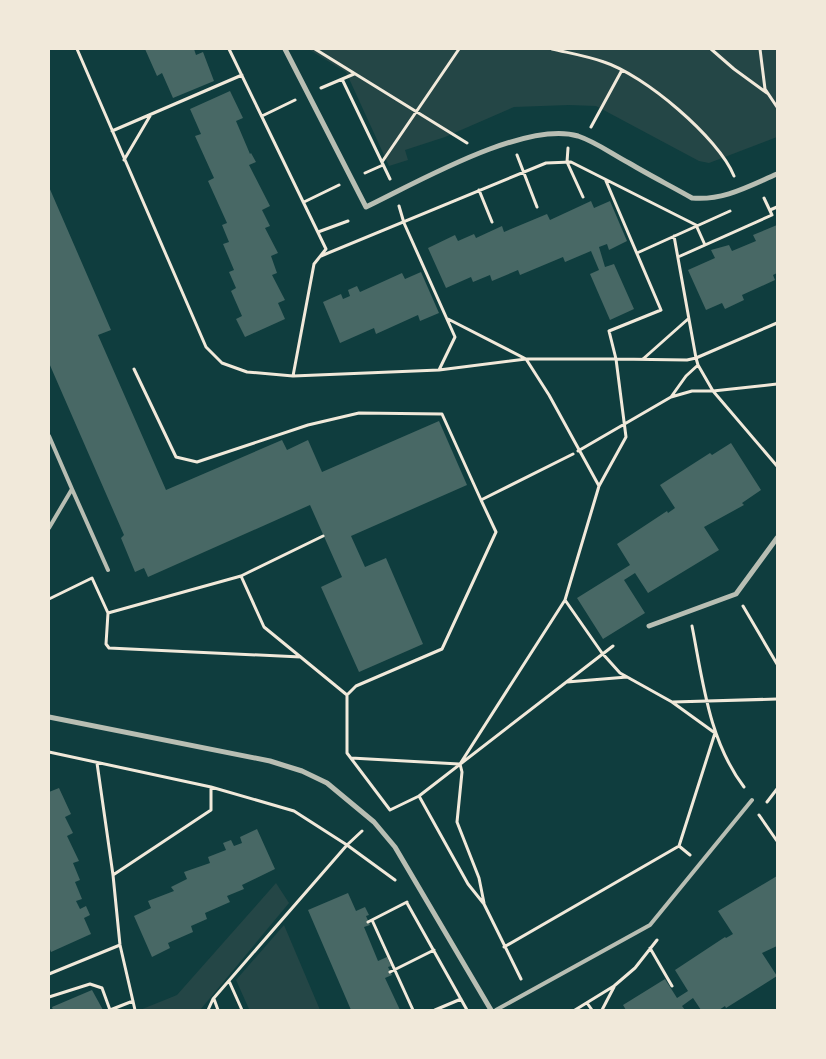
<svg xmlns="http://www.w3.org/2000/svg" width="826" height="1059" font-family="Montserrat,sans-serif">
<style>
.green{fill:#244646}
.building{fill:#486865}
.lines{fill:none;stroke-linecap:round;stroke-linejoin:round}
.path{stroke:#f1e9da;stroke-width:3}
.service{stroke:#b8beb3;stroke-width:4}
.minor{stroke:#b8beb3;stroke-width:5}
</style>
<rect width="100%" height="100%" fill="#0f3d3e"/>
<path class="green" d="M308,49h469v88l-68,26 -10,-2 -103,-55 -27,-1 -55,2 -69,30 -40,13 3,10 -19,6 -43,-94z
M276,883l13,20 -89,107h-60l37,-15z
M284,925l36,85 -71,-1 -13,-29z"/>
<path class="building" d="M145,49h49l2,6 7,-3 11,29 -41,17 -11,-25 -5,3z
M230,91l13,27 -7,3 14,33 1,-1 5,9 -7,3 21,41 -8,4 8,16 -5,2 13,25 -7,3 6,17 -5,2 13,25 -7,3 7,16 -40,18 -9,-18 6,-3 -11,-25 5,-3 -7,-16 5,-2 -11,-26 6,-2 -7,-17 5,-2 -19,-42 6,-3 -19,-42 6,-2 -11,-25z
M49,187l62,143 -13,5 68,155 116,-50 5,10 21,-10 14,32 117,-51 28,64 -116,51 14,31 21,-9 37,86 -64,28 -38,-85 21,-10 -32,-72 -162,72 -4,-9 -9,4 -14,-34 3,-3 -75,-172z
M591,201l3,7 16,-7 17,40 -18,9 -2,-6 -8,3 6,20 9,-3 20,45 -24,11 -20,-46 9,-4 -8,-19 -26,11 -2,-5 -43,18 -2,-5 -26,11 -2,-6 -17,7 -2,-5 -25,11 -18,-40 27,-13 3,6 16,-7 2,4 26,-12 2,6 43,-18 3,6z
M777,225v48l-4,2 2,5 -33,15 2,5 -19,9 -3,-6 -16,7 -18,-40 27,-12 -4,-8 18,-5 3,6 24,-10 -3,-6z
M421,272l18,41 -19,8 -2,-6 -42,19 -2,-6 -34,15 -17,-41 18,-8 2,5 7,-3 -2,-6 9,-4 3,6 42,-19 3,6z
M731,443l30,47 -19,13 2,2 -40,22 15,23 -71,43 -13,-20 -11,7 21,33 -42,26 -26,-41 53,-33 -13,-21 50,-33 1,2 7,-5 -15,-23 50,-32 2,2z
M59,788l12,26 -6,3 8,16 -6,3 12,25 -6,2 7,17 -5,2 7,17 -6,2 4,8 6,-3 4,9 -6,3 7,16 -40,18 -2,-5v-155z
M257,829l18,40 -33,16 2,4 -17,7 3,6 -25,11 2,6 -16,7 2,6 -25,11 2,5 -18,9 -18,-41 17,-8 -3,-7 26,-10 -3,-4 16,-8 -3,-7 26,-9 -2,-6 18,-7 -3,-7 8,-3 3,6 8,-3 -2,-6z
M777,876v70l-15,7 15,23 -51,32 -1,-2 -6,4h-18l-8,-12 -11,8 3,4h-59l-3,-5 42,-26 12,19 11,-7 -13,-21 50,-33 1,1 7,-4 -15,-23z
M348,893l8,18 9,-4 4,8 -3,1 4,9 -6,2 14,34 9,-4 4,9 -3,1 4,8 -7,3 15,32h-49l-43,-100z
M92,990l11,20h-50l-1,-3z"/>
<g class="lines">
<path class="path" d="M77,49l129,298 16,16 25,9 46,4 146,-6 87,-11 23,36 50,91
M229,49l97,200 -12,15 -21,112
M315,49l152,94
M552,49c17,4 35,7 52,13 40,13 114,75 130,114
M711,49l23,20 33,24
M760,49l5,40 12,18
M342,79l48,100
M321,88l33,-14
M262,116l33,-16
M591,127l31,-57
M112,131l130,-56
M568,148l-1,14 16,35
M517,155l20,52
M124,160l26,-44
M382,162l77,-113
M365,173l18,-8
M606,181l55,129 -52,21 7,28 71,1 9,-2 2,7 15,26 64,-7
M479,190l13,32
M304,202l35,-17
M399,206l5,17 51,114 -16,33
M770,210l7,-3
M318,232l30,-11
M674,236l22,122 81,-35
M637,253l93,-42
M321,256l225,-93 25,-1 125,63 9,20
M678,257l94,-42 -8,-17
M448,319l78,40h90l10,78 -27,49 -34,114 -105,164 2,8 -5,50 22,56 5,25
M643,359l45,-40
M134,369l42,88 21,5 111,-37 51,-12 83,1 39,86
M671,397l15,-21 12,-11
M578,451l93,-54 21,-6h21l64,75
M241,576l23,51 83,68
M49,599l43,-21 16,35 133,-37 82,-40
M743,606l34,58
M108,613l-2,31 3,4 192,9
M692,626c11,56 17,115 52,161
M567,682l60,-5
M673,702l104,-3
M49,752l162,35 83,24 53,34 48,35
M351,758l108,6
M97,763l16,112 7,70 15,65
M419,796l194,-150
M767,802l10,-13
M759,815l18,26
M679,846l11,9
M113,875l98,-65v-23
M407,903l60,107
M372,920l41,90
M368,922l39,-20
M504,947l175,-101 36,-113 -43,-31 -52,-29 -18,-20 -37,-53
M650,948l22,38
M390,972l44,-22
M49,974l71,-29
M521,979l-37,-75 -16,-20 -49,-88 -29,14 -43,-57v-58l9,-9 86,-37 54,-117 -15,-32 92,-46
M229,981l13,29
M49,997l41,-13 12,4 8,22
M214,999l4,11
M587,1003l5,7
M110,1010l23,-9
M208,1010l5,-11 134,-154 15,-14
M435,1010l26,-11
M575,1010l39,-24 21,-18 22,-28
M602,1010l12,-23"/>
<path class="service" d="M49,436l23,53
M49,528l23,-39 36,81
M496,1010l154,-85 102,-125"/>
<path class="minor" d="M285,49l81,158c50,-24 159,-87 212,-71 18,6 34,18 51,27 20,12 42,23 63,35 31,3 57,-12 85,-24
M649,626l87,-32 41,-56
M49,717l221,44 32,10 25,12 47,39 21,25 96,163"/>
</g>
<rect width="826" height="1059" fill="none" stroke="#f1e9da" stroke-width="100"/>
</svg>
